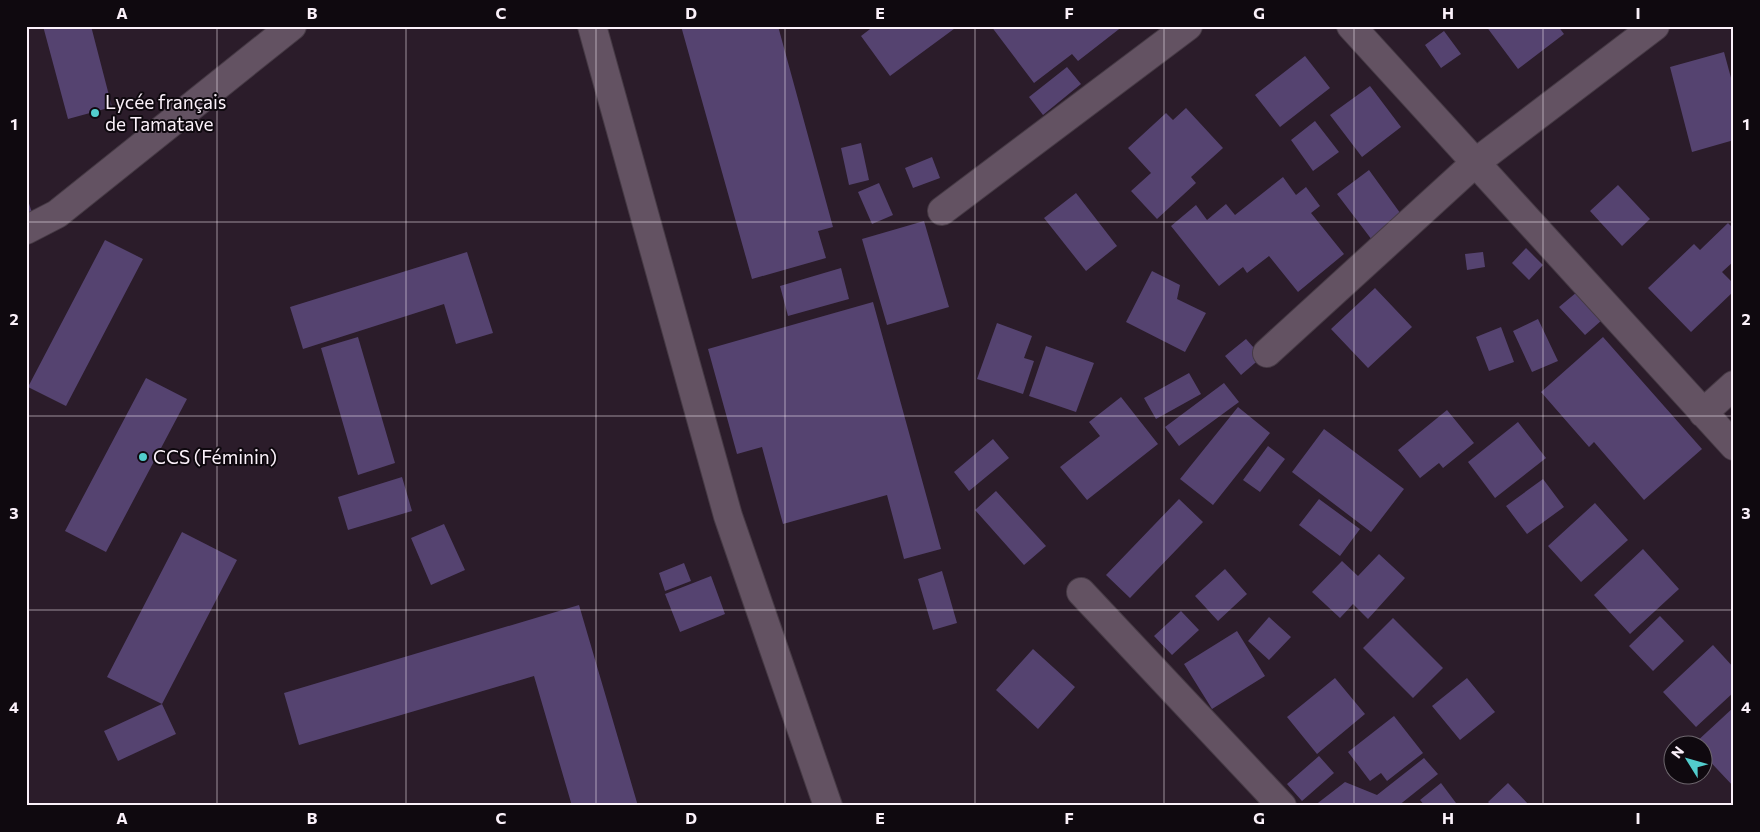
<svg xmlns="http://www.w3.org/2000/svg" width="1760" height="832" font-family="Commissioner,sans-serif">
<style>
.building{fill:#554370}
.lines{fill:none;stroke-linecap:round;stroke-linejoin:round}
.minor-casing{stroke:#463a45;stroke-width:30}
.minor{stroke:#635262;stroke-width:28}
.grid{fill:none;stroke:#fbf1fa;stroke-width:1;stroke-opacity:0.55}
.poi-dot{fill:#52cdcd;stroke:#0f090f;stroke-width:2}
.labels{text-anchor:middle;stroke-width:4;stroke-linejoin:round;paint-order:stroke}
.poi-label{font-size:19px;fill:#fbf1fa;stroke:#0f090f;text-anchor:start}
.neatline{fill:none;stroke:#fbf1fa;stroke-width:2}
.grid-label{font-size:16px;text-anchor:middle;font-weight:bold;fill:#fbf1fa}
</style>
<rect width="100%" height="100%" fill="#2b1c2a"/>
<path class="building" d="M43,26h48l21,81 -44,12z
M681,26h97l55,201 -15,4 8,27 -74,21z
M874,26h84l-68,50 -29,-40z
M991,26h132l-45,35 -6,-7 -38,29z
M1486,26h72l6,8 -46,35z
M1444,31l17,23 -20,14 -16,-23z
M1724,52l10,37v51l-42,12 -22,-85z
M1305,56l25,32 -50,39 -25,-32z
M1067,67l14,17 -38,31 -14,-18z
M1370,86l31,41 -39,30 -32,-42z
M1186,108l37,40 -32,29 5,6 -39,36 -26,-28 20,-18 -23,-25 38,-35 7,7z
M1315,121l24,31 -26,19 -22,-31z
M861,143l8,37 -20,5 -8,-37z
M932,157l8,21 -27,10 -8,-20z
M1369,170l34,47 -31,23 -35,-46z
M1283,177l13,18 10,-8 14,19 -9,7 33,41 -46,38 -29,-36 -22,17 -4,-6 -24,19 -48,-60 25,-21 11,15 19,-16 9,11z
M879,183l14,32 -21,9 -14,-32z
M1618,185l32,34 -28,27 -32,-35z
M1076,193l41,53 -31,25 -42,-53z
M26,194l6,19 -6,2z
M924,221l25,86 -62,18 -25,-86z
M1728,223l6,6v32l-12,11 12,12v7l-43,41 -43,-44 46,-44 6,6z
M105,240l38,19 -77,147 -38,-19z
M1526,248l17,17 -14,15 -17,-17z
M467,252l26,81 -37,11 -12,-40 -141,45 -13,-42z
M1483,252l2,15 -18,3 -2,-16z
M841,268l8,31 -61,17 -8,-30z
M1152,271l28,14 -3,14 29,14 -21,39 -59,-30z
M1375,288l37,39 -44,41 -37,-39z
M1577,292l25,28 -17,15 -26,-28z
M873,302l68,247 -37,10 -17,-64 -104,29 -21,-77 -25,7 -29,-105z
M1538,319l20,42 -26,11 -19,-41z
M997,323l35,13 -8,22 10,3 -11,33 -46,-15z
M1501,327l13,35 -25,9 -13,-34z
M358,337l37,126 -37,12 -37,-127z
M1603,337l99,112 -58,51 -50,-58 -5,5 -48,-55z
M1246,339l16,18 -21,18 -16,-19z
M1046,346l48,17 -18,49 -47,-16z
M1189,373l12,21 -45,25 -12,-21z
M146,378l41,21 -81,153 -41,-21z
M1224,383l15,19 -60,44 -14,-19z
M1121,397l37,47 -71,56 -27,-33 40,-31 -11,-14z
M1238,407l32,26 -57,72 -33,-26z
M1447,410l27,33 -31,25 -4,-5 -19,15 -22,-28z
M1518,422l28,36 -51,40 -27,-36z
M1324,429l80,60 -33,43 -79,-60z
M993,439l16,19 -40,33 -15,-19z
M1268,446l17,13 -25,33 -17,-12z
M402,477l10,34 -64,19 -10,-33z
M1543,479l21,28 -37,27 -21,-28z
M996,491l50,55 -22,19 -49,-55z
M1179,499l24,23 -73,76 -24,-23z
M1319,499l41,30 -20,27 -41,-31z
M1595,503l33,37 -47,42 -33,-36z
M444,524l21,46 -34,15 -20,-47z
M182,532l55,28 -75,144 -55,-27z
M1643,549l36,40 -49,45 -36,-39z
M1379,554l26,24 -37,41 -15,-15 -13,14 -28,-26 30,-31 16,15z
M684,563l7,18 -26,10 -6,-18z
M1225,569l22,25 -29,27 -23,-25z
M942,571l15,52 -24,7 -15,-51z
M711,576l14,38 -45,18 -15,-38z
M579,605l59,201h-66l-38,-130 -235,69 -15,-52z
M1181,611l18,19 -27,25 -18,-19z
M1660,616l24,25 -31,30 -24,-25z
M1269,617l22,20 -22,23 -21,-19z
M1393,618l50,50 -30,30 -50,-50z
M1237,631l28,45 -53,33 -28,-45z
M1713,645l21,23v24l-38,35 -33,-35z
M1033,649l42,38 -37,42 -42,-39z
M1335,678l30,36 -48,40 -30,-37z
M1467,678l28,34 -35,28 -28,-34z
M162,704l14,30 -58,27 -14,-30z
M1734,707v80l-32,-34v-9h-8z
M1394,716l29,37 -36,28 -6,-8 -11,8 -22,-29z
M1319,756l15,17 -32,28 -15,-17z
M1424,758l14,16 -40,32h-84l31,-24 32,13z
M1441,783l15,20 -4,3h-27l-5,-6z
M1508,783l22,23h-38l-4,-4z"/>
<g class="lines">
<defs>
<path id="minor" d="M592,26l136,490 100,290
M1351,26l383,420
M942,211l246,-185
M26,230l31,-16 235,-188
M1267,353l208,-190 180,-137
M1703,413l31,-28
M1081,592l201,214"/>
</defs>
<use href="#minor" class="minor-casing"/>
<use href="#minor" class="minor"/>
</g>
<path class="grid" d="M217,26v780M406,26v780M596,26v780M785,26v780M975,26v780M1164,26v780M1354,26v780M1543,26v780M26,222h1708M26,416h1708M26,610h1708"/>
<g class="poi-dot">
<circle cx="95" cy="113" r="5"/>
<circle cx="143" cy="457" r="5"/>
</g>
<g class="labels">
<g class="poi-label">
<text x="105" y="109">Lycée français<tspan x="105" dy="22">de Tamatave</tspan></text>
<text x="153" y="464">CCS (Féminin)</text>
</g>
</g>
<rect width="1760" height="832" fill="none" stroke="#0f090f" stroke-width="55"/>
<g transform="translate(1688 760) rotate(307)"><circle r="24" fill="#0f090f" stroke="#6d666d"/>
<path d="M0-4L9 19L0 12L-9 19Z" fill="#52cdcd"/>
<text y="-8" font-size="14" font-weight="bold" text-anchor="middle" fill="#fbf1fa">N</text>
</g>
<rect x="28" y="28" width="1704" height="776" class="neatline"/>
<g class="grid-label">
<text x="122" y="19">A</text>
<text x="312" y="19">B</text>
<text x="501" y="19">C</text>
<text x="691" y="19">D</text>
<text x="880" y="19">E</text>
<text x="1069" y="19">F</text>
<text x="1259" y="19">G</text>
<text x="1448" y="19">H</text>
<text x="1638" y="19">I</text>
<text x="14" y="130">1</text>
<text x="1746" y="130">1</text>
<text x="14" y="325">2</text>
<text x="1746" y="325">2</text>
<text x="14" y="519">3</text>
<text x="1746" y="519">3</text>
<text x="14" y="713">4</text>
<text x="1746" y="713">4</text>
<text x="122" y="824">A</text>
<text x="312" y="824">B</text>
<text x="501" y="824">C</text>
<text x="691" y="824">D</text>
<text x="880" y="824">E</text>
<text x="1069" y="824">F</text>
<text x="1259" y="824">G</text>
<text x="1448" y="824">H</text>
<text x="1638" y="824">I</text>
</g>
</svg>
